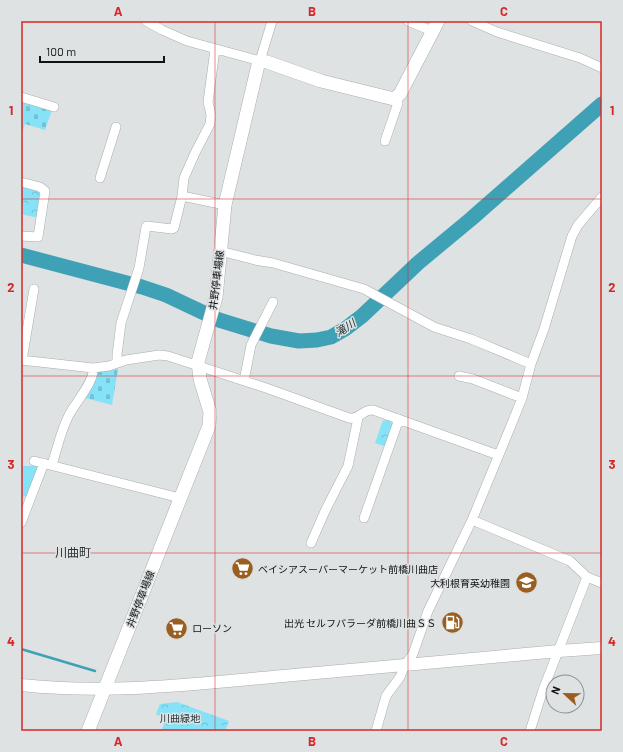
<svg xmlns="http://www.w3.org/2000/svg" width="623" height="752" font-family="Barlow,'Noto Sans JP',sans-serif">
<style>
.grass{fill:#86e2f7}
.cemetery{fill:url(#cemetery-stones)}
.park{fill:url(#park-crowns)}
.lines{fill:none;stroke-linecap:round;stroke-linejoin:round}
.stream{stroke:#3ea1b6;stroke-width:2.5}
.river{stroke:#3ea1b6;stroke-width:15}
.minor-casing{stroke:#a9adae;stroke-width:10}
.tertiary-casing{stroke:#a9adae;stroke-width:13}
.secondary-casing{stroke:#a9adae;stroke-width:14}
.minor{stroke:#fff;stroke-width:9}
.tertiary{stroke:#fff;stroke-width:12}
.secondary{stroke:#fff;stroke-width:13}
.grid{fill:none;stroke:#d62828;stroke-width:1;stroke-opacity:0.55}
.labels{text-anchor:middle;stroke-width:3;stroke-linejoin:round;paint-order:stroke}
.street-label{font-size:10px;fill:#111213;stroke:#dee2e3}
.poi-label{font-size:10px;fill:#111213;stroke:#dee2e3;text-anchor:start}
.park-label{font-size:10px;fill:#1b3136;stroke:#dee2e3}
.water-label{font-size:11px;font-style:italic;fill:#193035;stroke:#dee2e3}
.quarter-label{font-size:12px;fill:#2f3233;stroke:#dee2e3}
.neatline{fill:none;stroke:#d62828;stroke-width:1.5}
.grid-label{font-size:13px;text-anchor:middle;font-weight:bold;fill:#d62828}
</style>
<defs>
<pattern id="cemetery-stones" width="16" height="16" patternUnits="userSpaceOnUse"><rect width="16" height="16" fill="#86e2f7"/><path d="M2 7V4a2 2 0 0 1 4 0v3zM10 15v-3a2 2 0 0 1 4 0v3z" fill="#73c1d3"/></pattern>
<pattern id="park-crowns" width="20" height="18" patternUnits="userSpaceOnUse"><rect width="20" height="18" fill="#86e2f7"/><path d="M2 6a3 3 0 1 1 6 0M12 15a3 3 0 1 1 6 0" fill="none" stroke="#73c1d3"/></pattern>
</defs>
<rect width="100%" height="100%" fill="#dee2e3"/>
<path class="grass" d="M21,466h17l-11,30 -6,1z"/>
<path class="cemetery" d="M21,101l31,9 -7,20 -20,-6 -4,11z
M118,369l-6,36 -27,-7 10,-24 3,-3z"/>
<path class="park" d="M21,183l19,7 2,5 -4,23 -17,-4z
M386,419l4,1 3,6 -7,21 -11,-4 8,-23 2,1z
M177,702l52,19 -4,10h-64l5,-12 -10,-5 4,-10z"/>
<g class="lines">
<path class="stream" d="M21,649l74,22"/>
<path class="river" d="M21,255l121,32 24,8 53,25 52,16 28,5 18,-1 14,-3 14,-8 17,-13 56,-53 53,-44 131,-115"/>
<defs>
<path id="minor" d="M146,21l16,9 25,11 73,20 12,-40
M408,21l24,10
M472,21l25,11 83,26 22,10
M21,97l33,10
M385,141l13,-38 -1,-5
M100,178l16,-51
M21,182l19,5 5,4 -7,46 -17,-1
M182,196l43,9
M220,251l35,9 18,3 91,26 70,38 37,12 60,25
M21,360l72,8 16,-2 17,-6 33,-5 9,1 101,33 80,29c10,2 14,-9 24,-8l125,45
M22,360l12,-71
M117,363v-8l4,-32 18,-55 7,-41 1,-1 25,3 2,-1 8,-32 2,-18 11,-25 15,-29 1,-9 -3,-13 7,-53
M459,376l14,3 49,19
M244,381l7,-36 22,-43
M34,461l146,37
M52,465c5,-16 9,-35 17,-50 6,-12 26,-34 24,-47
M364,518l35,-99
M472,520l98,41 17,16 15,6
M21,523l23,-60
M311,543l15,-34 22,-43 10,-48
M376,731l10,-35 14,-19 5,-12 8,-11 15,-43 44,-91 40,-97 10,-25 9,-34 13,-35 28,-93 6,-11 24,-28
M530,731l13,-41 44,-113"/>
<path id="tertiary" d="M21,685c83,9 168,0 251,-8 95,-8 191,-17 287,-26l43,-3"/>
<path id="secondary" d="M88,731l121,-305 1,-14 -10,-33 -2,-17 18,-65 9,-92 33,-140 2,-4 7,1 54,19 73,18 6,-5 38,-73"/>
</defs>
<use href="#minor" class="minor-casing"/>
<use href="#tertiary" class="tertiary-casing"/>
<use href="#secondary" class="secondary-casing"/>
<use href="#minor" class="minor"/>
<use href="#tertiary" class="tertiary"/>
<use href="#secondary" class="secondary"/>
</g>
<path class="grid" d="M215,21v710M408,21v710M21,199h581M21,376h581M21,553h581"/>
<defs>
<symbol id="supermarket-disc" viewBox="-11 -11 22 22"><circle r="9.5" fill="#9a5e20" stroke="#dee2e3"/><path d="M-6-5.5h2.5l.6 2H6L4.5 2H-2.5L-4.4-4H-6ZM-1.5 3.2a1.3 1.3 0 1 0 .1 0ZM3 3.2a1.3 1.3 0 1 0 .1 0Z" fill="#fff"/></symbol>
<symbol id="school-disc" viewBox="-11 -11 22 22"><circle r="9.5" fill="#9a5e20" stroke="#dee2e3"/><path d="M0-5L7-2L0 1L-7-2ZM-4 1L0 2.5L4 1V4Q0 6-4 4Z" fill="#fff"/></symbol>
<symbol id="fuel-disc" viewBox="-11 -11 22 22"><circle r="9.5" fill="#9a5e20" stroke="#dee2e3"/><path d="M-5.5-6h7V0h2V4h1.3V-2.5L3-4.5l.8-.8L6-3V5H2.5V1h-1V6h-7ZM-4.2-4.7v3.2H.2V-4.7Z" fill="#fff"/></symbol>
</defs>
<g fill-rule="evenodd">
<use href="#supermarket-disc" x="230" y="556" width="25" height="25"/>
<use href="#school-disc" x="514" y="570" width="25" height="25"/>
<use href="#fuel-disc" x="440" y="610" width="25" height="25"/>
<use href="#supermarket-disc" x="164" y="616" width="25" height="25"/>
</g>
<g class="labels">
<g class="street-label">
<text transform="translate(216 280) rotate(-83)" y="4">井野停車場線</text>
<text transform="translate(140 599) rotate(-69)" y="4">井野停車場線</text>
</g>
<g class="poi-label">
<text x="258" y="573">ベイシアスーパーマーケット前橋川曲店</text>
<text x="510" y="587" text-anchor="end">大利根育英幼稚園</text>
<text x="436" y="627" text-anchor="end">出光 セルフパラーダ前橋川曲ＳＳ</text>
<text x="192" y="632">ローソン</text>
</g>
<g class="park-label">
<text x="180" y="722">川曲緑地</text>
</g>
<g class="water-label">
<text transform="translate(345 328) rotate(-33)" y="4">滝川</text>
</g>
<g class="quarter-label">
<text x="73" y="557">川曲町</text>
</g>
</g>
<rect width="623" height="752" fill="none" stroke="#dee2e3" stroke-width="44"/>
<g transform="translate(565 694) rotate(292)"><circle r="19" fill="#dee2e3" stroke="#8c8f90"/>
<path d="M0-3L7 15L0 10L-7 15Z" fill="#9a5e20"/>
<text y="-6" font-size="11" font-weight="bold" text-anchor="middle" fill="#111213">N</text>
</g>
<path d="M40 56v6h124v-6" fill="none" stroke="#111213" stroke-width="2"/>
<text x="46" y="56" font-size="12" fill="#111213" stroke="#dee2e3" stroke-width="3" paint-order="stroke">100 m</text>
<rect x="22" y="22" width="579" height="708" class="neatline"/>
<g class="grid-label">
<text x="118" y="16">A</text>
<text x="312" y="16">B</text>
<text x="504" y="16">C</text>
<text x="11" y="115">1</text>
<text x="612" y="115">1</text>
<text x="11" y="292">2</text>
<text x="612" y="292">2</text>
<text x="11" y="469">3</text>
<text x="612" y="469">3</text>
<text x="11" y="646">4</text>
<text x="612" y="646">4</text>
<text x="118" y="746">A</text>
<text x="312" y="746">B</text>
<text x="504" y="746">C</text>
</g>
</svg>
